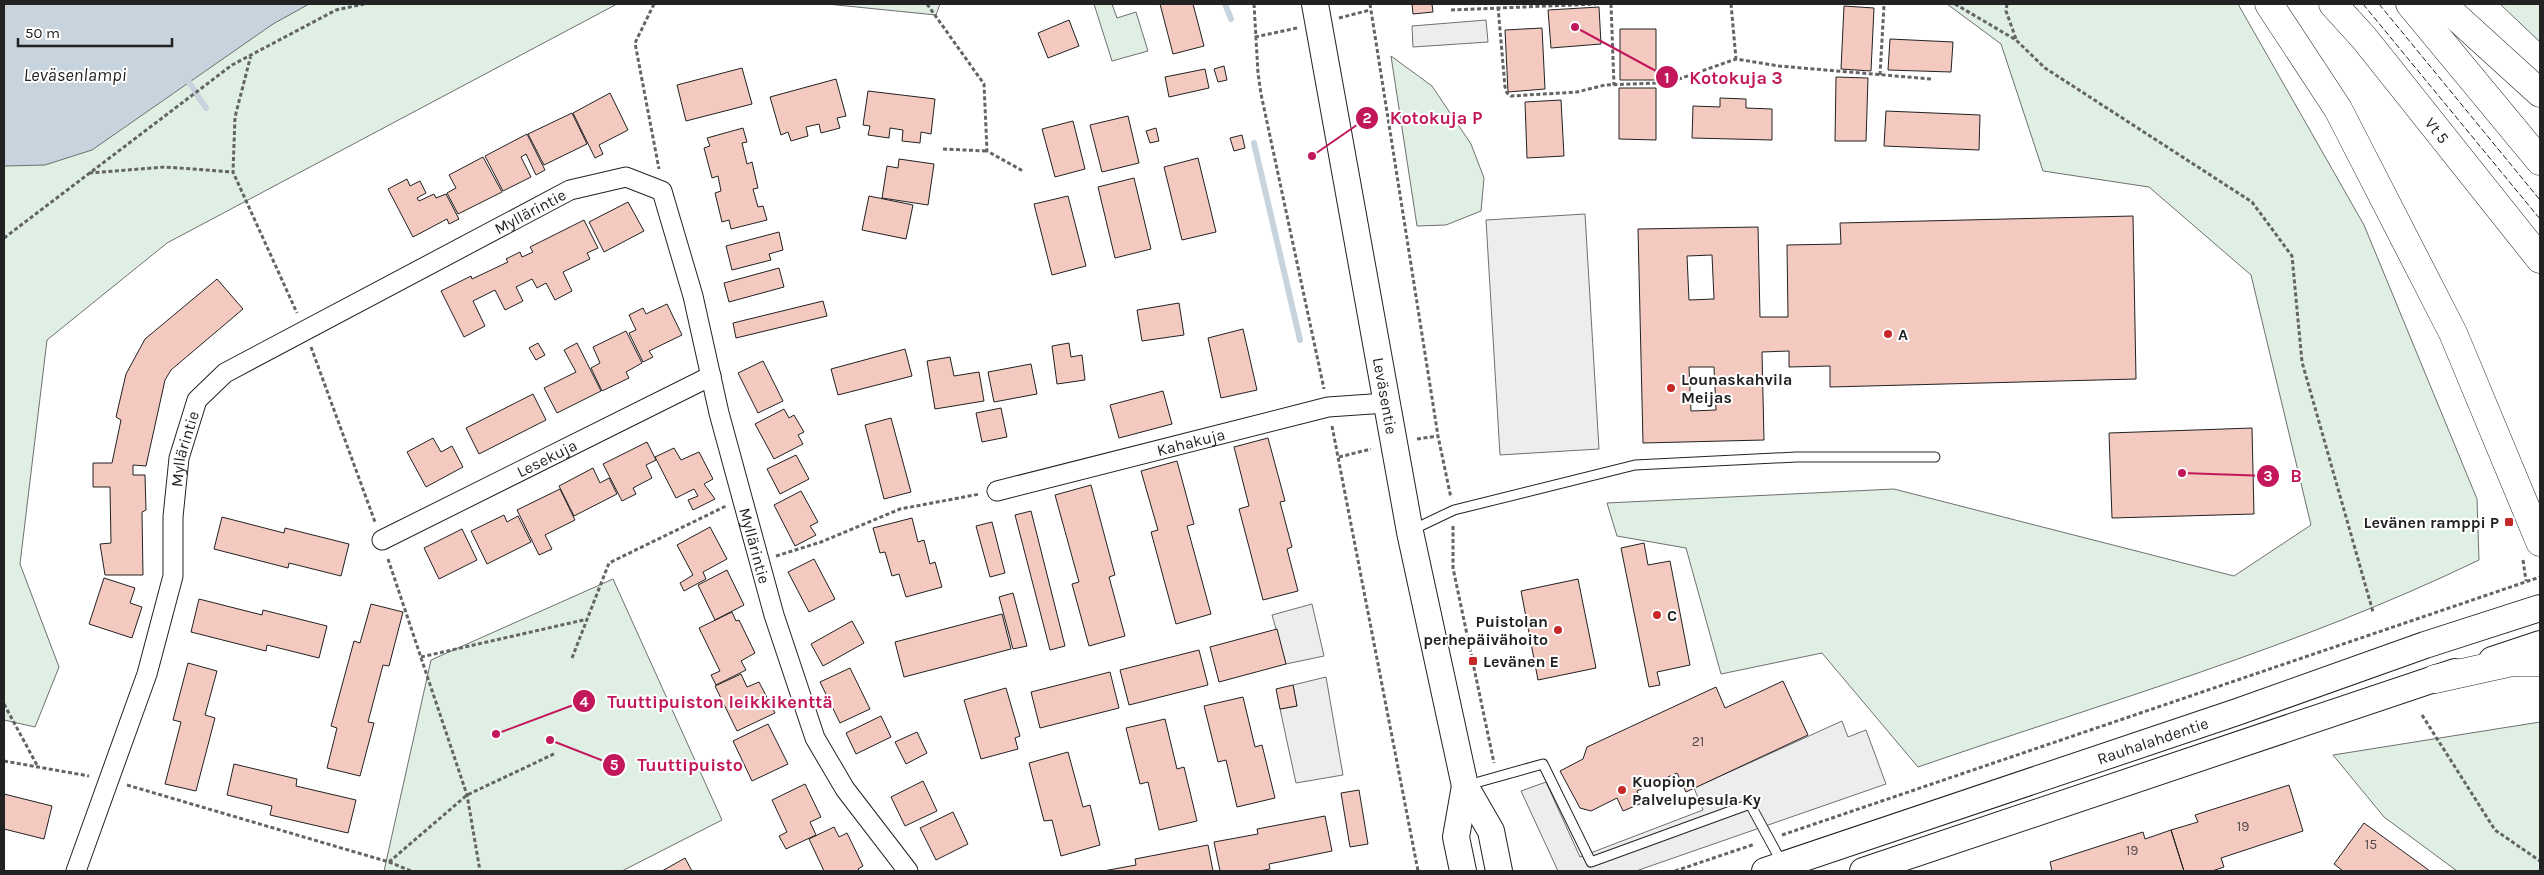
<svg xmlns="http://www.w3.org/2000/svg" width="2544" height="875" font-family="Karla,sans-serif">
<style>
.green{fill:#e0efe3;stroke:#6f6f6f}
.parking{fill:#ededed;stroke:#6f6f6f}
.water{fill:#c7d3dd;stroke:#6f6f6f}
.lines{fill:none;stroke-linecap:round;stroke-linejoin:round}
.stream{stroke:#c7d3dd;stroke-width:6}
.building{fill:#f3c9c0;stroke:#222;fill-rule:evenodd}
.service-casing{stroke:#222;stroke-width:11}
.minor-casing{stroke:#222;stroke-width:21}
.secondary-casing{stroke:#222;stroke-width:28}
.motorway-casing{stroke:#222;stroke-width:29}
.path{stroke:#646464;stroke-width:3;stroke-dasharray:4 2.5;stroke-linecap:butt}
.service{stroke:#fff;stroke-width:9}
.minor{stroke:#fff;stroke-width:19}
.secondary{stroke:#fff;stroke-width:26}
.motorway{stroke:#fff;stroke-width:28}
.fence{stroke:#222;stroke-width:1;stroke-dasharray:6 2.5;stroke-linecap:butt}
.poi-dot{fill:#c62828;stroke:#fff;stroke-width:2}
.labels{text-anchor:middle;stroke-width:4;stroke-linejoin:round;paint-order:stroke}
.number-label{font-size:14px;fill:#564c4a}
.street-label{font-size:16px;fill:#222;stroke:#fff}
.poi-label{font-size:16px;font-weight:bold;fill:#222;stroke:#fff;text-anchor:start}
.water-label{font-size:18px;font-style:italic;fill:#222;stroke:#fff}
.leader{fill:none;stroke:#c2185b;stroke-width:2}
.callout-dot{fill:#c2185b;stroke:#fff;stroke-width:2}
.mark-label{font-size:15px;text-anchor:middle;font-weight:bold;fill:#fff}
.callout-label{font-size:18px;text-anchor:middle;font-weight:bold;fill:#c2185b;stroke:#fff;stroke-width:4;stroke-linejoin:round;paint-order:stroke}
</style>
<rect width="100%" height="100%" fill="#fff"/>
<path class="green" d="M202,4h415l-450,239 -120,97 -27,224 39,103 -24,60 -31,-7v-621z
M827,4h113l-4,11z
M1094,4h18l5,14 19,-6 12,39 -36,10z
M1947,4h291l126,221 113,274 2,61c-180,87 -373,142 -561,207l-96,-114 -101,21 -35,-126 -69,-12 -10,-33 287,-14 340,87 77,-51 -60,-250 -102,-88 -106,-16 -42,-127z
M2500,4h40v38z
M1391,56l41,30 39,58 13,34 -3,33 -35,14 -29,1z
M613,579l109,241 -100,51h-238l47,-211z
M2540,722v149h-83l-73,-54 -51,-62z"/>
<path class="parking" d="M1486,20l2,22 -75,5 -1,-21z
M1585,214l14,235 -99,6 -14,-235z
M1312,604l12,52 -38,8 -14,-49z
M1326,677l17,98 -47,8 -16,-74 17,-3 -4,-21z
M1842,721l6,16 18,-7 20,54 -250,87h-78l-37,-80 25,-9 34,75 123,-47 -9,-22z"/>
<path class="water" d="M4,4h305l-36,20 -181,126 -47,15 -41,1z"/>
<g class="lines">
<path class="stream" d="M1225,4l6,15
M189,82l5,8
M197,95l9,13
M1254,143l46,197"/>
</g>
<path class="building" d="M1160,4h33l11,42 -31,8z
M1412,4h20l1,8 -20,2z
M1844,6l30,2 -3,63 -30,-2z
M1599,7l2,37 -50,4 -3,-38z
M1069,20l10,26 -31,12 -10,-25z
M1542,28l3,61 -37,3 -3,-62z
M1620,29h36v51h-36z
M1890,39l63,3 -2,30 -63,-2z
M1224,66l3,14 -9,2 -4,-13z
M742,68l10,36 -66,17 -9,-36z
M1205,69l4,19 -40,9 -4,-20z
M1836,77l32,1 -2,63h-31z
M836,79l10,37 -9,2 3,10 -19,5 -2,-9 -13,3 2,9 -17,5 -3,-9 -7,3 -11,-38z
M1619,88h37v52l-37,-1z
M868,91l67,8 -4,35 -10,-2 -1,11 -18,-2 1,-11 -13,-2 -1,10 -21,-3 2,-9 -7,-1z
M610,93l18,37 -29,15 4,9 -8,4 -22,-45z
M1720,98l26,1v9l26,1v31l-80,-2 1,-32 27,1z
M1561,100l3,56 -37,2 -2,-56z
M1886,111l94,4 -1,35 -95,-4z
M572,113l15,31 -43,21 -16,-31z
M1128,116l11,47 -37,9 -12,-47z
M1073,121l12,48 -30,8 -13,-48z
M743,128l4,14 -5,1 5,21 5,-2 6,26 -5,1 5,18 5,-1 4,14 -36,9 -2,-9 -7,2 -7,-29 6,-2 -3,-15 -6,2 -8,-30 6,-2 -3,-8z
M1156,128l3,13 -9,2 -4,-12z
M527,134l18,36 -9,5 -10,-21 -5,3 10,20 -28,14 -18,-35z
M1242,135l3,13 -11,3 -4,-13z
M483,157l19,35 -44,22 -11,-21 9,-5 -7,-13z
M1198,158l18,74 -34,8 -18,-73z
M899,159l35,5 -6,41 -46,-7 5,-32 11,2z
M1134,178l17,71 -36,9 -17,-71z
M407,179l3,7 10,-5 6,12 -9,5 2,3 15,-7 2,4 10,-4 13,25 -10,5 -2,-5 -34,18 -25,-48z
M869,196l44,9 -7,34 -44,-9z
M1068,196l18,70 -34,9 -18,-71z
M628,202l16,29 -40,21 -15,-30z
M2133,216l3,163 -306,8v-21l-41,1v-16l-27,1 2,88 -121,3 -5,-214 120,-2 2,90h28l-1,-72 54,-1 -1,-21zM1712,255l2,44 -25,1 -2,-44zM1689,367h25l2,43 -25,1z
M584,220l14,28 -11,5 3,6 -27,13 9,19 -17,9 -9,-17 -9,5 -5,-9 -16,8 7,14 -18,9 -10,-20 -22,11 12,25 -21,11 -23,-46 30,-15 1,3 36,-17 -2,-3 14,-7 2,5 11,-5 -3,-5z
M779,232l4,18 -14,4 2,6 -39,10 -6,-24z
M779,268l5,19 -55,15 -5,-19z
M217,279l26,30 -72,61 -6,10 -19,86 -13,-1v10h12l1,35 -4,2 1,63h-38l-5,-31 11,-1 -1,-56h-17v-24h19l9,-43 -5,-3 10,-43 19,-35z
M823,301l4,15 -91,22 -3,-15z
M1179,303l5,32 -42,6 -5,-31z
M667,304l15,31 -33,16 4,6 -10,5 -14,-29 7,-3 -7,-15 14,-7 3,6z
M1243,329l14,61 -36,8 -13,-60z
M626,331l16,32 -16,9 3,6 -27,13 -11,-23 9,-5 -7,-16z
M538,343l7,12 -9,5 -7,-12z
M577,343l24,48 -44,22 -13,-25 32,-16 -12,-22z
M1069,343l2,14 11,-2 3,25 -28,4 -5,-38z
M905,349l7,27 -74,19 -7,-26z
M950,357l4,19 25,-4 5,29 -49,8 -8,-48z
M763,361l20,40 -25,12 -20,-40z
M1031,364l6,30 -43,8 -6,-30z
M1163,391l9,33 -53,14 -9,-33z
M533,394l13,26 -67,34 -13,-26z
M1001,408l6,29 -25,5 -6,-29z
M784,409l5,9 5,-3 10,17 -6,3 5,9 -29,15 -19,-35z
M891,418l20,74 -27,7 -19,-74z
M2252,428l2,86 -142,4 -3,-85z
M433,438l8,14 11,-6 11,21 -37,20 -19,-35z
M1268,438l17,63 -5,1 12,45 -5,2 11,42 -35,9 -24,-91 10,-3 -15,-59z
M647,442l9,18 -10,5 6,13 -19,10 3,6 -14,7 -19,-37z
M674,448l7,12 18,-8 14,27 -9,5 11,15 -22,11 -5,-10 10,-4 -4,-7 -18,9 -21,-41z
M796,455l13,24 -29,15 -13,-25z
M1177,461l17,63 -7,2 24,88 -35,10 -25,-92 7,-2 -17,-59z
M593,468l7,15 9,-5 8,16 -43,22 -15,-30z
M1091,485l24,90 -6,2 16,59 -36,10 -17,-62 7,-2 -24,-87z
M560,489l15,31 -30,15 7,14 -13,6 -22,-45z
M801,491l17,31 -8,4 6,9 -21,11 -21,-41z
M1031,511l34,135 -15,4 -35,-135z
M504,515l3,7 11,-6 13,26 -44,22 -16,-33z
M222,517l62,16 1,-5 64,16 -8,32 -52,-13 -1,5 -74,-19z
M912,518l6,24 6,-2 6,24 5,-2 7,25 -36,10 -7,-23 -7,2 -7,-24 -5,1 -7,-25z
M992,522l13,51 -15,4 -14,-51z
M710,527l17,32 -24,13 3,7 -22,12 -4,-8 13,-8 -16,-30z
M462,529l15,31 -38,19 -15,-31z
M1644,543l4,22 22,-4 20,104 -33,7 3,13 -11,2 -28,-139z
M814,559l21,40 -26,13 -21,-40z
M727,570l17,35 -29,15 -17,-35z
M104,578l31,10 -5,15 12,4 -10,31 -43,-14z
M1578,579l18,89 -58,12 -17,-89z
M1013,593l14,53 -14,3 -14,-52z
M199,599l63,16 1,-5 64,16 -8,32 -52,-13 -1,6 -75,-19z
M371,604l32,8 -14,54 -6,-1 -15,57 6,1 -14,53 -33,-8 10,-40 -6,-2 23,-85 6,2z
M732,612l4,9 3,-1 16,33 -14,8 5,9 -30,15 -5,-10 9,-4 -21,-43z
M1002,614l9,35 -107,28 -9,-35z
M852,621l12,22 -41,23 -12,-22z
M1277,629l9,35 -67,18 -9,-35z
M1199,650l9,35 -79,20 -9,-35z
M188,663l29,8 -12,44 10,3 -19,73 -31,-7 16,-62 -8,-2z
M850,668l20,41 -30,14 -20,-41z
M1110,672l9,36 -79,20 -9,-36z
M741,674l6,13 12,-5 16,31 -38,18 -22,-45z
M1783,681l25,54 -122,57 -9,-19 -40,18 5,12 -19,8 -6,-13 -26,13 -11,-3 -20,-37 23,-12 4,-12 129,-60 9,21z
M1293,685l4,21 -17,3 -4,-20z
M1006,688l14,48 -5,2 3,11 -37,10 -17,-59z
M1243,697l12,50 7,-2 13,53 -38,9 -11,-47 -8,2 -14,-56z
M881,716l10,21 -35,17 -10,-21z
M1165,719l12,50 7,-2 13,54 -38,9 -11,-48 -8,2 -14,-56z
M768,724l20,40 -36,17 -19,-40z
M917,732l10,21 -21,11 -11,-22z
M1068,752l15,55 7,-2 10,40 -39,11 -9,-36 -8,1 -15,-58z
M234,764l63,15 -1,7 60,14 -8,33 -78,-18 2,-9 -45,-11z
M923,781l14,30 -32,15 -14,-29z
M805,784l16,33 -11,5 6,13 -30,14 -7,-13 8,-4 -15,-32z
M2289,785l14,46 -82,27 3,9 -12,4h-28l-13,-41 27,-8 -3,-7z
M1359,790l9,54 -18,3 -9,-54z
M4,794l48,12 -8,33 -40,-10z
M953,812l15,32 -32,16 -16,-32z
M1325,816l7,35 -63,13 1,5 -11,2h-39l-6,-29 44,-8 -1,-5z
M2364,823l66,48h-87l-9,-7z
M834,827l5,10 8,-4 16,33 -5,3 1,2h-35l-15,-32z
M2171,830l13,41h-132l-2,-9 93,-30 2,7z
M1208,845l5,26h-110l33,-6 -1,-6z
M685,858l7,13h-30z"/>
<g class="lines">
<defs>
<path id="service" d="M1412,530l42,-20 181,-45 161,-8h139
M1468,785l75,-21 48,98 159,-58 32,59"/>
<g id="minor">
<path id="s1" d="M997,491l331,-84 58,-4"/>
<path id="s2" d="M382,540l329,-164"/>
<path id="s3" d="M76,871l71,-197 26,-98v-59l6,-59 18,-58 28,-27 345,-183 56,-13 36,14 31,105 26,117 55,202 41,123 30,51 63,82"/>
</g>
<g id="secondary">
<path id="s4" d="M1315,4l95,528 55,254 26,45 8,40"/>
<path d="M2492,660l48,-16"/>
<path d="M1463,871l-7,-34 9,-51"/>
<path id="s5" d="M1765,871l472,-159 188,-67 115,-37"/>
<path d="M1863,871l592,-199"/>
</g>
<g id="motorway">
<path d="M2269,4l69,105 115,224 87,209"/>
<path id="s6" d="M2333,4l31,34 176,221"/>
<path d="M2410,4l130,157"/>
<path d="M2442,4l98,89"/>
<path d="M2435,679l77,-17h28"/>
</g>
</defs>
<use href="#service" class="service-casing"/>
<use href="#minor" class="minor-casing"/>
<use href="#secondary" class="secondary-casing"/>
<use href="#motorway" class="motorway-casing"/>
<path class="path" d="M654,4l-19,39 24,126
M927,4l57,80 3,67 36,20
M1254,4l4,69 3,21 63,295
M1370,4l68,432 13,62
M1611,4l3,81
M1731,4l5,55
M1955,4l61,36 29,28 207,134 40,54 10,106 71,250
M2007,4l-1,7 10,28
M1498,7l7,80 2,6 4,3 66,-4 28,-7 51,-2 23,-4 57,-20 43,7 152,13
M1451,10l145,-6
M1339,18l31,-8
M1255,37l42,-9
M251,55l-16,62 -2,55 64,141
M1880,75l4,-70
M943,149l44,2
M89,173l76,-6 68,5
M4,238l228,-173 104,-55 28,-6
M311,347l64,175
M1332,426l86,445
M1417,439l21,-3
M1339,457l32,-8
M1453,526v42l41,195
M776,556l45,-14 79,-33 80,-15
M388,559l79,236 13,76
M2523,560l3,21
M421,657l167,-38
M572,658l37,-95 117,-57
M4,704l34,63
M2422,715l73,115 45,31
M4,761l85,15
M127,785l262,77 22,9
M1782,835l758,-258
M389,862l78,-67 89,-42
M1675,871l80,-27"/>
<use href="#service" class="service"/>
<use href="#minor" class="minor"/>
<use href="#secondary" class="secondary"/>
<use href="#motorway" class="motorway"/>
<path class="fence" d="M2363,4l177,215
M2379,4l161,196"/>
</g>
<g class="poi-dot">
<circle cx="1888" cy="334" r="5"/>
<circle cx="1671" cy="388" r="5"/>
<rect x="2504" y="517" width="10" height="10" rx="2.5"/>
<circle cx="1657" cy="615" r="5"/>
<circle cx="1558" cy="630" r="5"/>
<rect x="1468" y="656" width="10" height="10" rx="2.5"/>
<circle cx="1622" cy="790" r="5"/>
</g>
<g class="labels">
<g class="number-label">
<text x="1698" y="746">21</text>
<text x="2243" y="831">19</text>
<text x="2371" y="849">15</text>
<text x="2132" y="855">19</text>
</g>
<g class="street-label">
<text dy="6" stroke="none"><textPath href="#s6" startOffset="164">Vt 5</textPath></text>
<text dy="6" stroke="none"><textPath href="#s3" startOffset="874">Myllärintie</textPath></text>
<text dy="6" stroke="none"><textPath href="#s4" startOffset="398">Leväsentie</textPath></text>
<text dy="6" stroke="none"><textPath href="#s1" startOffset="200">Kahakuja</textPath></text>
<text dy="6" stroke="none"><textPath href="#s3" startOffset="439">Myllärintie</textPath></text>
<text dy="6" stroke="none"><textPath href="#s2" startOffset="184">Lesekuja</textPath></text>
<text dy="6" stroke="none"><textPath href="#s3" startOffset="1382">Myllärintie</textPath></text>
<text dy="6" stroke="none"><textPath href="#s5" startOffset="409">Rauhalahdentie</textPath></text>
</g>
<g class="poi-label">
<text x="1898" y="340">A</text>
<text x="1681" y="385">Lounaskahvila<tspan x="1681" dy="18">Meijas</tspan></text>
<text x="2499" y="528" text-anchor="end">Levänen ramppi P</text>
<text x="1667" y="621">C</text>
<text x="1548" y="627" text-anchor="end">Puistolan<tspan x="1548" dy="18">perhepäivähoito</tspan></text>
<text x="1483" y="667">Levänen E</text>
<text x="1632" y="787">Kuopion<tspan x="1632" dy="18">Palvelupesula Ky</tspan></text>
</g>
<g class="water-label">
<text x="75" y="81">Leväsenlampi</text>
</g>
</g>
<path class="leader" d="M1575 27L1667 77M1312 156L1367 118M2182 473L2268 476M496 734L584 701M550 740L614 765"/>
<g class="callout-dot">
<circle cx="1575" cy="27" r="5"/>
<circle cx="1312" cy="156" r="5"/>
<circle cx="2182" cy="473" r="5"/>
<circle cx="496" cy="734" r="5"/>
<circle cx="550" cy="740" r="5"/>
<circle cx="1667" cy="77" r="12"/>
<circle cx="1367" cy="118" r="12"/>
<circle cx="2268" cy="476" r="12"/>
<circle cx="584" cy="701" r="12"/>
<circle cx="614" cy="765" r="12"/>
</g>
<g class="mark-label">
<text x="1667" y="83">1</text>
<text x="1367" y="123">2</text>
<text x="2268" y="481">3</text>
<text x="584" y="707">4</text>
<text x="614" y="770">5</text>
</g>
<g class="callout-label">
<text x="1736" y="84">Kotokuja 3</text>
<text x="1436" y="124">Kotokuja P</text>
<text x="2296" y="482">B</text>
<text x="720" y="708">Tuuttipuiston leikkikenttä</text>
<text x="690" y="771">Tuuttipuisto</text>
</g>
<rect width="2544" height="875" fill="none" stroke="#222222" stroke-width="10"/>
<path d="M18 38v8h154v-8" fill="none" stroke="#222222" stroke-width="2.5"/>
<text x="25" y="38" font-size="15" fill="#222222" stroke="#ffffff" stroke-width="4" paint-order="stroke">50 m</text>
</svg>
